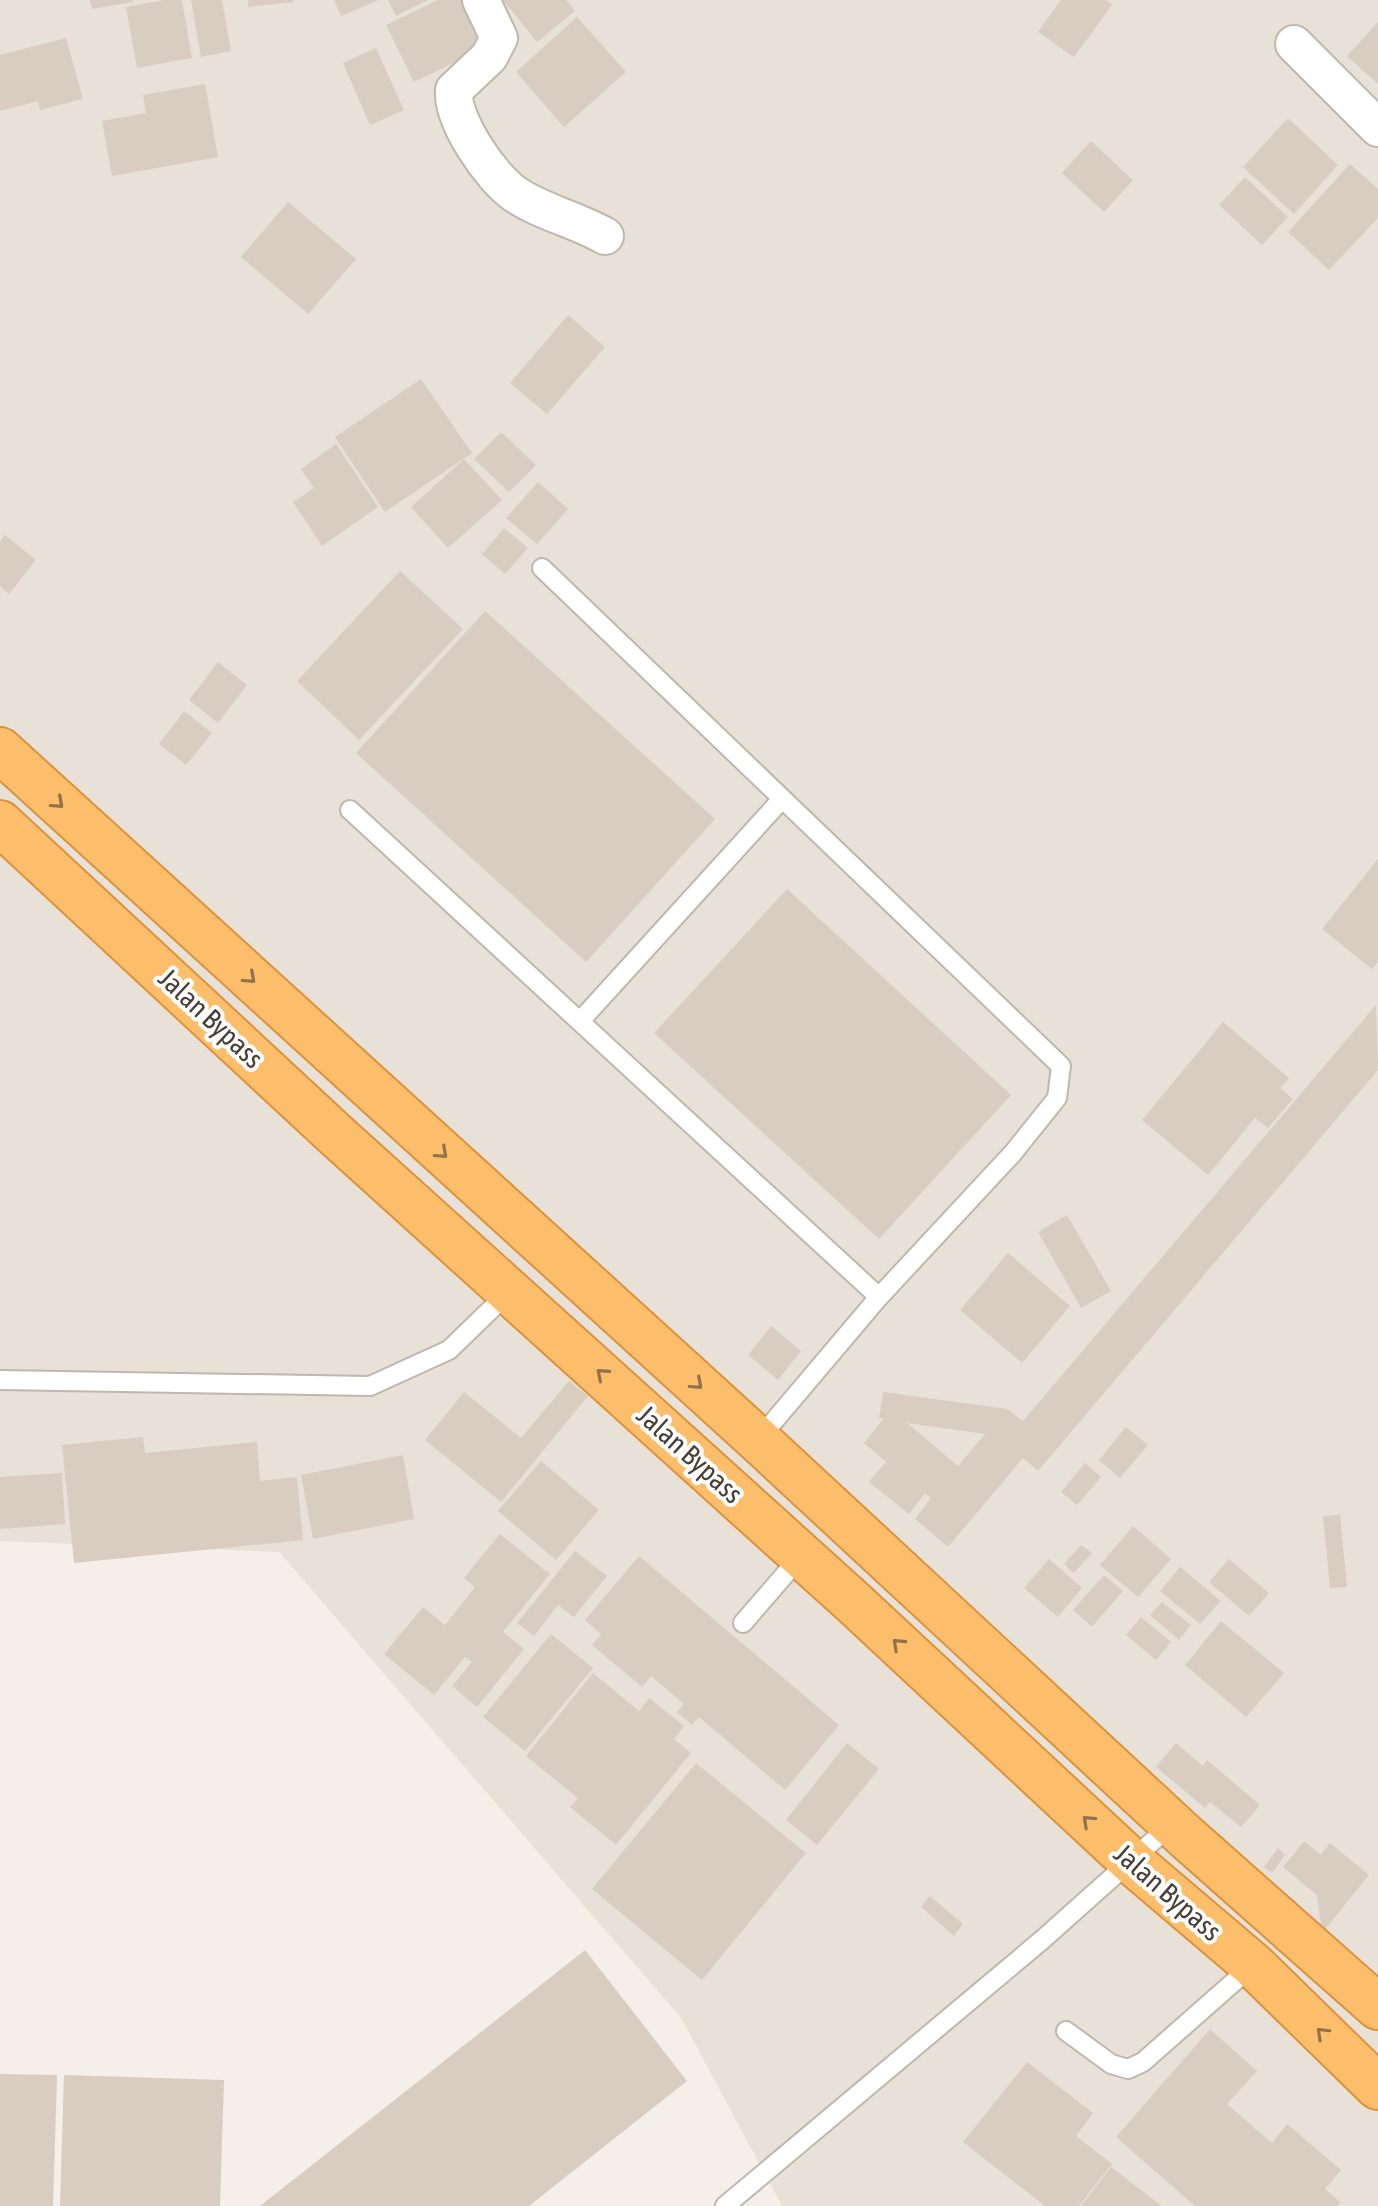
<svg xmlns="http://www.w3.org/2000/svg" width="1378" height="2206" font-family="'Asap Condensed',sans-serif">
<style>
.residential{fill:#e8e1d7}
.building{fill:#d9cdc1;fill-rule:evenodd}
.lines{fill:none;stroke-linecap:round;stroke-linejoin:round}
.lane-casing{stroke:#c0b7ac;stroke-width:22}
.street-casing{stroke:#c0b7ac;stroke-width:40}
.highway-casing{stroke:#dd913a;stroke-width:48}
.lane{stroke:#fff;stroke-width:18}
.street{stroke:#fff;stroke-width:36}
.highway{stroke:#fdbe6c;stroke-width:44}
.oneway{stroke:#90724c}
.labels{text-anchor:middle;stroke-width:8;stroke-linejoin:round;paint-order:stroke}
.street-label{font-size:28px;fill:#484037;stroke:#fff}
</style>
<rect width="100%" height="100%" fill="#f4f0e9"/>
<path class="residential" d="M0,0h1378v2206h-596l-101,-188 -402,-466 -279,-11z"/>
<path class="building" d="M90,0h43v2l-41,7z
M164,0h18l10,58 -55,10 -11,-61z
M191,0h31l9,51 -30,6z
M248,0h45v2l-45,5z
M334,0h45l-38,16z
M388,0h40l-32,16z
M438,0h31l22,45 -77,37 -28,-57z
M503,0h63l9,11 -38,31z
M1061,0h45l6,5 -38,52 -36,-25z
M577,17l49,55 -62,55 -48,-55z
M1378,22v62l-31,-28z
M66,38l17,61 -43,11 -2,-9 -38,10v-56z
M376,48l28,62 -34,15 -27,-62z
M205,84l13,73 -106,19 -10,-55 44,-8 -3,-18z
M1288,118l50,47 -44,49 -51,-47z
M1091,141l42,39 -29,32 -42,-39z
M1350,164l28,25v29l-49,52 -41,-38z
M1245,177l43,40 -26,28 -43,-40z
M288,202l68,57 -48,55 -67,-57z
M568,315l37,32 -58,67 -37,-31z
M421,379l51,74 -87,59 -50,-75z
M501,432l35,33 -27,27 -35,-33z
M336,444l42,63 -56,39 -29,-44 21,-14 -13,-19z
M464,459l38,41 -54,48 -37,-41z
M538,482l30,27 -31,35 -31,-26z
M504,528l24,20 -23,26 -23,-20z
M5,535l31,25 -27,34 -9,-8v-44z
M400,571l63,58 -104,111 -62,-59z
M485,611l230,208 -129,143 -230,-209z
M218,662l29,23 -29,38 -29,-23z
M184,711l28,22 -26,32 -27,-21z
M1378,859v103l-6,7 -50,-40z
M787,889l224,206 -132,144 -225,-206z
M1376,1005l2,65 -340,401 -15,-13 -75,89 -33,-28 16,-21 -6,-5 -16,21 -40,-32 17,-20 -22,-19 20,-25h-5l4,-26 124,17 16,12zM907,1423l78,11 -27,32z
M1223,1022l66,56 -9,10 13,11 -25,29 -13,-10 -47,57 -66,-55z
M1067,1215l44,76 -30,17 -43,-76z
M1008,1253l62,53 -48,57 -62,-53z
M771,1326l30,25 -23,29 -30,-25z
M569,1381l19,15 -87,106 -76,-62 39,-48 57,46z
M1126,1427l22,18 -28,33 -21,-18z
M143,1437l2,16 112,-11 3,39 37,-4 6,63 -229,23 -12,-118z
M403,1455l11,64 -101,20 -12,-64z
M541,1461l58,49 -43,50 -58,-49z
M1085,1463l16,14 -24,28 -16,-13z
M62,1473l3,51 -65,5v-52z
M1340,1515l7,72 -17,1 -7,-72z
M1133,1526l38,33 -33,38 -38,-32z
M500,1534l50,40 -47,58 21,17 -47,58 -25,-21 20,-24 -7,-5 -31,38 -50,-41 39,-47 22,18 30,-38 -11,-9z
M1081,1545l11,8 -18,20 -10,-9z
M575,1551l32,25 -33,41 -16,-12 -24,31 -17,-13z
M639,1556l200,169 -54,65 -86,-73 -7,8 -15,-13 7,-8 -33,-28 -9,11 -50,-42 9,-11 -16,-14z
M1049,1559l33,29 -24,29 -34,-29z
M1229,1559l40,34 -20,23 -40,-34z
M1180,1567l41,34 -21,23 -40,-33z
M1104,1575l19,16 -31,36 -19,-17z
M1162,1602l29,23 -12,15 -29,-25z
M1141,1617l30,25 -15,18 -30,-25z
M1221,1621l63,52 -38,44 -61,-52z
M551,1634l42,34 -68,83 -42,-34z
M593,1673l46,38 10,-13 35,28 -10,13 17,14 -75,92 -46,-38 8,-9 -52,-42z
M847,1743l32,26 -62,76 -31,-25z
M1176,1743l27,23 4,-6 53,45 -19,22 -31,-25 -5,6 -49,-41z
M696,1763l110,90 -104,127 -110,-91z
M1304,1841l17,14 9,-12 39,32 -47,58 -5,-38 -34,-28z
M1278,1848l7,7 -13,18 -8,-6z
M930,1896l33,28 -9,12 -33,-29z
M585,1950l102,131 -158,125h-269z
M1210,2029l47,42 -30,33 45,39 15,-19 54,46 -16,19 15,13 -3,4h-142l-79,-69z
M1027,2062l66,51 -17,23 36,28 -33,42h-34l-82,-64z
M0,2074l57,1 -4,131h-53z
M64,2075l160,5 -4,126h-160z
M1111,2167l51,39h-81z"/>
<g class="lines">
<defs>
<path id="lane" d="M542,568l519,498 -4,32 -44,55 -134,144 -121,143
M350,810l529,487
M581,1020l201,-221
M0,1380l370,6 79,-36 60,-58
M743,1623l58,-67
M1066,2031l45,33 17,5 15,-7 110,-97
M725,2206l317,-266 130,-116"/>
<path id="street" d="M481,0l18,38 -10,19 -35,33c-3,29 37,88 61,104 24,17 62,26 90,42
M1294,44l84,84"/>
<path id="highway" d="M0,750l758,690 427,396 193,171
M0,823l337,313 517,467 278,259 121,103 125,122"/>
</defs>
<use href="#lane" class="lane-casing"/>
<use href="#street" class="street-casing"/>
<use href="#highway" class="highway-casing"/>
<use href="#lane" class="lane"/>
<use href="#street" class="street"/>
<use href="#highway" class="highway"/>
</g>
<defs><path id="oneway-chevron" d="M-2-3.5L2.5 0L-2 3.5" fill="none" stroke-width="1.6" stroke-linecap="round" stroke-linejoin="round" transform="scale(2)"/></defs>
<g class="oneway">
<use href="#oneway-chevron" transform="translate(58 803) rotate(42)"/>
<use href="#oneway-chevron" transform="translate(250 978) rotate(42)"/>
<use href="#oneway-chevron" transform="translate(442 1153) rotate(42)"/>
<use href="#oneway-chevron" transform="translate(602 1374) rotate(-139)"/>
<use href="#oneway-chevron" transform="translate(697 1384) rotate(42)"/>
<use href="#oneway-chevron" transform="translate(898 1644) rotate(-137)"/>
<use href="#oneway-chevron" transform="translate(1088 1821) rotate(-137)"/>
<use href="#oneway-chevron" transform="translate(1322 2033) rotate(-136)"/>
</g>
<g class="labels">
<g class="street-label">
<text transform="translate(211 1018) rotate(43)" y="10">Jalan Bypass</text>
<text transform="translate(690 1454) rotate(42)" y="10">Jalan Bypass</text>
<text transform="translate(1168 1892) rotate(41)" y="10">Jalan Bypass</text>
</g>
</g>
</svg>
